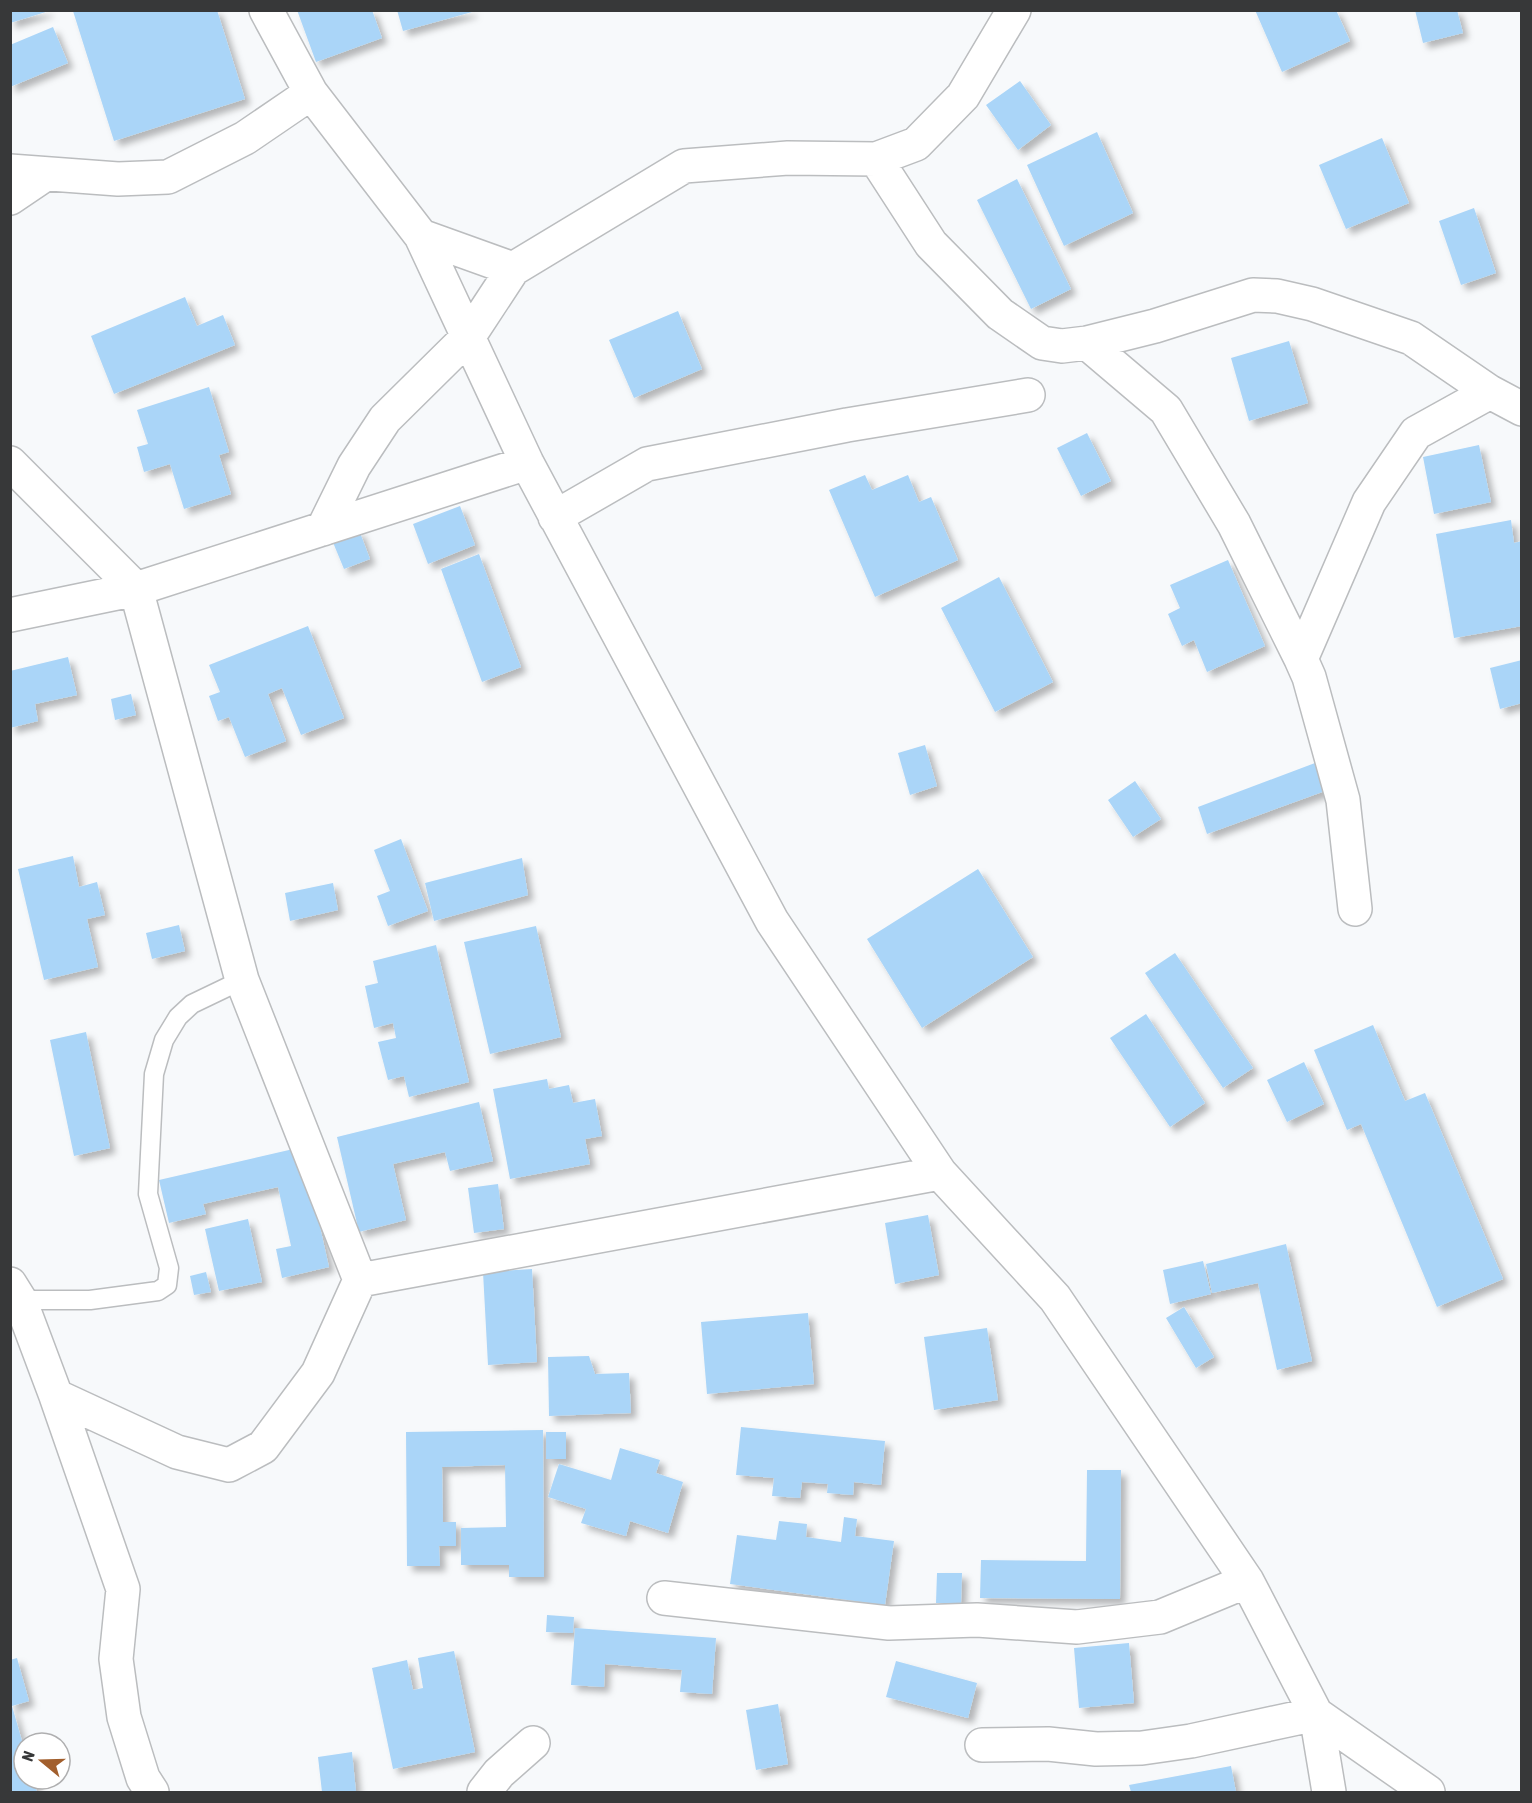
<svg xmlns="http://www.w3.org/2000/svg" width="1532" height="1803" font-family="'Asap Condensed',sans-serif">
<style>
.building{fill:#aad5f8;filter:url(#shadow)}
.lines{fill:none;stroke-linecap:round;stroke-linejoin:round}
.lane-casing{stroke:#bbbdbf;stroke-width:21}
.street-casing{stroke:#bbbdbf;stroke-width:36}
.lane{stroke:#fff;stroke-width:18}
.street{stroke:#fff;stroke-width:33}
</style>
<defs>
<filter id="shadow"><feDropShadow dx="5.5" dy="5.5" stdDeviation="3" flood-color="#0004"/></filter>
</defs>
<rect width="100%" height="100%" fill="#f7f9fb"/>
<path class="building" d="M10,10h39v1l-39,12z
M217,10l28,89 -131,42 -41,-130z
M297,10h75l10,28 -66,24z
M397,10h75v2l-69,19z
M1255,10h81l14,31 -68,31z
M1415,10h42l6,23 -40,10z
M53,27l15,36 -58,24v-42z
M1020,81l31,44 -33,25 -32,-45z
M1097,132l36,81 -69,33 -37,-81z
M1382,138l27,65 -63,26 -27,-64z
M1017,179l54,110 -40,20 -54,-109z
M1474,208l22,65 -35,12 -22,-64z
M185,297l12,29 26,-11 12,30 -121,49 -23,-58z
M678,311l24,58 -68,29 -25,-58z
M1289,341l19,62 -59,18 -18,-63z
M209,387l20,65 -10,3 12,39 -47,15 -14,-45 -26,8 -7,-25 11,-3 -11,-34z
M1087,433l24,48 -30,15 -24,-48z
M1479,445l12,57 -57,12 -11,-57z
M865,475l7,15 36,-15 11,27 12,-5 27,63 -83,37 -46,-107z
M460,506l15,39 -47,19 -15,-40z
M1511,520l3,23 8,-2v85l-68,12 -18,-104z
M359,530l11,29 -26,10 -12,-29z
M479,554l42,113 -39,15 -41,-113z
M1228,560l37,86 -58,26 -13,-32 -12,6 -14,-32 12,-6 -10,-23z
M999,577l54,105 -58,30 -54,-104z
M308,626l36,92 -43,17 -19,-47 -14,6 18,47 -41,16 -16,-40 -11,4 -9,-25 11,-4 -11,-27z
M68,657l9,38 -42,9 3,17 -28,7v-57z
M1522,660v43l-22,6 -10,-41z
M131,694l5,21 -21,5 -4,-21z
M925,745l12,41 -27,9 -12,-42z
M1315,763l10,28 -118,43 -9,-27z
M1135,781l26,38 -28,18 -25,-37z
M401,839l27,72 -40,15 -11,-30 13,-5 -16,-41z
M73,856l6,31 18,-5 8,33 -18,4 11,48 -54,13 -26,-111z
M522,858l6,37 -94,26 -9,-38z
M978,869l55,88 -111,71 -55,-89z
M333,883l5,27 -48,11 -5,-28z
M179,925l6,26 -33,8 -6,-26z
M536,926l25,111 -71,17 -26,-112z
M436,945l33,137 -60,15 -5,-21 -16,4 -10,-38 18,-4 -3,-15 -19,5 -9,-42 13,-3 -5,-22z
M1175,953l78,115 -30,20 -78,-115z
M1146,1014l59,89 -35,24 -60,-89z
M1373,1025l32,76 20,-8 78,186 -66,28 -76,-183 -14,6 -33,-80z
M86,1032l24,116 -36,8 -24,-116z
M1304,1062l20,42 -37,18 -20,-42z
M547,1079l2,10 20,-4 4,18 22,-4 7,37 -17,3 5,25 -80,15 -17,-90z
M479,1102l14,59 -43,10 -5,-19 -52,12 13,56 -47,12 -22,-95z
M302,1147l27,120 -47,11 -6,-29 15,-3 -13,-59 -75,17 3,10 -37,9 -10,-43z
M498,1184l6,45 -30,4 -6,-45z
M928,1215l11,60 -44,9 -10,-61z
M248,1219l14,63 -43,9 -14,-62z
M1286,1244l26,117 -35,9 -19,-87 -46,10 -6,-29z
M1203,1261l8,33 -41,10 -7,-34z
M532,1269l5,93 -49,3 -5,-93z
M206,1272l5,20 -17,3 -4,-19z
M1184,1307l30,50 -18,11 -30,-50z
M808,1313l6,71 -107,10 -6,-72z
M987,1328l11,72 -64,10 -10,-73z
M589,1356l6,18 34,-1 2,40 -82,3 -1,-59z
M741,1427l144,14 -4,44 -27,-3 -1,13 -26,-2 1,-9 -26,-2 -2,16 -28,-2 2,-18 -38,-3z
M543,1430l1,147h-35v-12h-48v-37l45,-1 -1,-62 -63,2 1,55h13v24h-17l1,20h-33l-1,-134z
M546,1432h20v27h-20z
M620,1448l40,12 -4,13 27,9 -15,51 -38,-12 -4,15 -45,-13 5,-14 -38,-12 11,-33 52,16z
M1087,1470h34l-1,129 -140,-1 1,-38 105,1z
M844,1517l13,2 -2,17 39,5 -9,64 -155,-21 7,-49 39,5 3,-19 28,3 -1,13 35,5z
M937,1573h25l-1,30h-25z
M547,1615l27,2 -1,16 -27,-1z
M575,1628l141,10 -4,56 -32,-2 2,-22 -77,-6 -1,23 -33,-2z
M1129,1643l5,60 -55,5 -5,-60z
M454,1651l21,101 -82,17 -21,-101 35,-8 6,30 10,-2 -5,-30z
M17,1658l12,43 -17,5 12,42v31h9l4,13h-27v-132z
M896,1661l81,22 -9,35 -82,-21z
M778,1704l10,60 -32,6 -10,-60z
M352,1752l4,40h-34l-4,-35z
M1231,1766l5,26h-105l-2,-7z"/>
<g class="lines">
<defs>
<path id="lane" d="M20,1300h70l68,-9 9,-6 2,-17 -21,-74 6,-120 10,-34 14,-23 14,-13 50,-24"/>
<path id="street" d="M266,10l45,83 110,143 106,227 245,458 168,252 115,125 192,283 69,133 112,78
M876,159l55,85 69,70 42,29 20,3 25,-3 68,-17 98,-31 24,1 35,8 99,34 79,54 32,17
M10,171l108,8 50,-2 77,-39 66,-45
M10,198l34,-23
M421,236l92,33 171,-103 104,-8 88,1 40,-15 47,-48 51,-86
M1087,343l79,67 68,114 67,135 8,18 34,123 12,109
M10,463l126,126 106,391 118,300 -42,93 -55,74 -34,18 -52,-13 -121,-56
M555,517l92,-53 200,-39 181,-30
M323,529l31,-63 31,-47 84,-83 44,-67
M10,615l126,-26 391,-126
M1301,659l68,-157 47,-69 74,-41
M360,1280l580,-107
M10,1284l10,16 36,96 67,193 -7,70 8,58 19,61 9,14
M664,1598l225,25 88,-3 100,7 83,-10 87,-36
M982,1745l66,-1 48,5 46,-1 49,-7 125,-27 13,78
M484,1792l15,-19 34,-30"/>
</defs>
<use href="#lane" class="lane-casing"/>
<use href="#street" class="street-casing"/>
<use href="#lane" class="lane"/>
<use href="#street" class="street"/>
</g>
<rect width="1532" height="1803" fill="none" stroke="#373839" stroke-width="24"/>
<g transform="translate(42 1761) rotate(289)"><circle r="28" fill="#ffffff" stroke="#afafb0" stroke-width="1.5"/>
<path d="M0-4.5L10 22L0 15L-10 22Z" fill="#a25f2d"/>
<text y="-9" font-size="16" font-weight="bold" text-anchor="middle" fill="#373839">N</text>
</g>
</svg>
